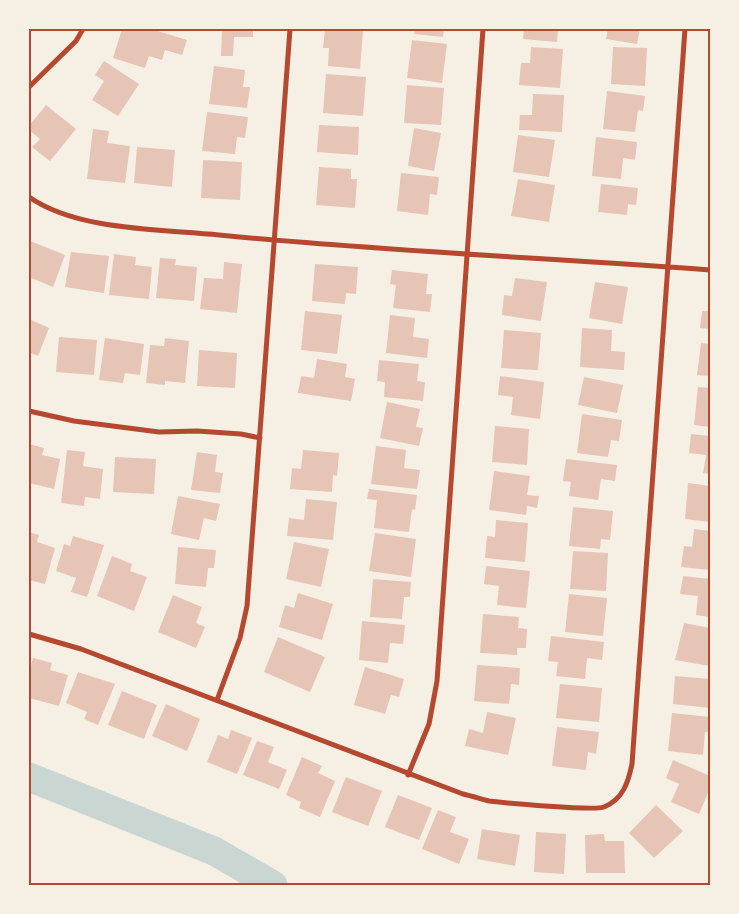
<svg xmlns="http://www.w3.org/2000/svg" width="739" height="914" font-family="'Source Sans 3',sans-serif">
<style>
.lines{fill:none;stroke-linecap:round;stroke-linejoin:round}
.river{stroke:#c9d6d2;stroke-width:29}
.building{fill:#e6c5b7}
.minor{stroke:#b5482f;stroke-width:5}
.neatline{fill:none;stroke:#b5482f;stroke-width:2}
</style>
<rect width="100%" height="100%" fill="#f6efe4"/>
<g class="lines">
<path class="river" d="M29,777l185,74 59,34"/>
</g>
<path class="building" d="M122,29h29l36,11 -5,15 -17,-5 -3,10 -13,-4 -4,12 -32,-10z
M222,29h31v8h-19l-1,19h-12z
M325,29l38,2 -3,38 -32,-3 1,-18h-6z
M415,29h29l-1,8 -29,-3z
M524,29h34l-1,13 -34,-3z
M608,29h32l-3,15 -31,-5z
M412,40l35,4 -5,39 -35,-5z
M531,47l32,2 -3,39 -41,-3 2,-22h9z
M613,47l34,1 -2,38 -34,-2z
M104,61l35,23 -21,32 -26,-16 12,-19 -9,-6z
M214,66l31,4 -2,17h7l-3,21 -38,-4z
M326,74l40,3 -3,39 -40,-3z
M407,85l37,3 -3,37 -37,-2z
M607,91l38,5 -2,15 -5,-1 -3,22 -32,-3z
M533,94l31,1 -2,37 -43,-2 1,-15h12z
M46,105l30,24 -26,32 -18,-14 8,-8 -11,-9v-4z
M207,112l41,5 -3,21 -8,-1 -2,17 -33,-3z
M319,125l40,2 -1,28 -41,-3z
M414,128l27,5 -7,38 -26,-5z
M93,129l16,2 -2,12 23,3 -5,37 -38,-4z
M518,135l37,5 -6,37 -36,-5z
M596,137l41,5 -2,18 -12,-2 -2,21 -29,-3z
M137,147l38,3 -3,37 -38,-4z
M203,160l39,2 -2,38 -39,-2z
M319,167l32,2v10h6l-2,29 -39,-3z
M401,173l38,4 -2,18 -7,-1 -2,21 -31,-4z
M518,179l37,6 -6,37 -38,-6z
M601,184l37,4 -2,17 -8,-1 -1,11 -29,-3z
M30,241l35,14 -12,32 -24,-10z
M71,252l38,4 -5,37 -39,-6z
M114,254l22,3 -1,8 17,2 -3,32 -40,-4z
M160,258l16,1 -1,6 22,2 -3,34 -38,-3z
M224,262l18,2 -5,49 -37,-4 4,-31 19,1z
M315,264l43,3 -2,27 -10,-1 -1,11 -33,-3z
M392,270l36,4 -2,20h6l-2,18 -37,-4 3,-23 -6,-1z
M515,278l32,4 -6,39 -39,-6 2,-20 8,1z
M595,282l33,5 -6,37 -33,-6z
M709,301l1,28 -10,-1 2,-17h6z
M305,311l37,4 -5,39 -36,-4z
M390,315l25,3 -2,19 16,2 -2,19 -41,-5z
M29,319l20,9 -11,28 -9,-4z
M582,328l30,2 -1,21 14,1 -1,18 -44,-3z
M504,330l37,3 -3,37 -37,-2z
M59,337l38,3 -3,35 -38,-3z
M105,338l39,6 -4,31 -15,-2 -2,10 -24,-3z
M165,338l24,3 -4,42 -20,-2v4l-19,-2 4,-38 14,1z
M701,343l9,1v32l-13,-1z
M199,350l38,3 -2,35 -38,-2z
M317,359l30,5 -2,13 10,2 -4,22 -53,-8 3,-17 13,2z
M379,360l40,4 -2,17 8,1 -2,19 -39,-4 1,-15 -8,-1z
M500,376l44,6 -4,37 -29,-4 2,-18 -15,-2z
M584,377l39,8 -6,28 -39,-8z
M698,387l12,1v39l-16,-2z
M387,402l33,7 -4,18 7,1 -4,18 -39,-8z
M582,414l40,6 -3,21 -8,-1 -3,17 -31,-4z
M495,426l34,3 -2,36 -35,-3z
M691,434l19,2v38l-7,-1 3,-18 -17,-2z
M29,444l15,4 -2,7 18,4 -6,30 -25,-6z
M376,446l30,4 -2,18 16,2 -3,19 -46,-5z
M67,450l18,2 -2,14 20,3 -3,30 -15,-2 -1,9 -23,-3z
M303,450l36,3 -2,23 -4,-1 -1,17 -42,-3 2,-21 9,1z
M197,452l20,3 -2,17 8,1 -3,20 -29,-3z
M115,457l41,2 -2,35 -41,-2z
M566,459l51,6 -2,16 -14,-2 -3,21 -29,-4 2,-14 -8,-1z
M494,471l36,5 -3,19 12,1 -2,12 -10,-2 -1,9 -37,-5z
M688,483l22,3v36l-25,-3z
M369,489l48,6 -2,15 -3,-1 -3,23 -35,-4 3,-28 -10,-1z
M178,496l42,8 -4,17 -12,-3 -5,22 -28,-6z
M306,499l31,3 -4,38 -46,-4 2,-18 15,2z
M573,507l40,4 -3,29 -9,-1 -1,10 -31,-3z
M496,520l32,3 -3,39 -40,-4 2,-22 8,1z
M694,529l16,2v39l-29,-3 3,-21 8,1z
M29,532l10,3 -2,7 18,6 -10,36 -16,-4z
M375,533l41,6 -5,38 -42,-6z
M73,536l31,9 -17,52 -16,-5 5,-14 -20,-7 8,-27 6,2z
M294,542l35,7 -8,38 -35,-8z
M178,547l38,3 -2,18h-6l-2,19 -31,-3z
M573,551l35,2 -2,38 -36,-2z
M112,556l20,8 -2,7 17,6 -13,34 -37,-15z
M486,566l44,5 -4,37 -29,-3 2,-19 -15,-2z
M683,576l27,3v38l-14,-2 2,-19 -18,-2z
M373,579l38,3 -1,15h-6l-2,22 -32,-2z
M298,593l35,11 -11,36 -43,-13 6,-22 9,3z
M569,594l38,4 -4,38 -38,-4z
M173,595l29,12 -6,16 9,4 -9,21 -38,-16z
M483,614l36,3 -1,11 9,1 -1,19h-9v7l-37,-2z
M362,621l43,4 -2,19 -13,-1 -2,20 -29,-3z
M684,623l26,5v38l-35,-6z
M551,636l53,6 -2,18 -15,-2 -2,21 -29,-3 2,-14 -10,-1z
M278,637l47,20 -15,35 -46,-20z
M33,658l19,5 -2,7 18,5 -9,31 -30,-8v-25z
M477,665l43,3 -1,17 -8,-1 -2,20 -35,-3z
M365,667l39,12 -5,18 -8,-2 -6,19 -31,-9z
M78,672l37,12 -17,41 -14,-6 3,-7 -21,-9z
M675,676l35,3v29l-37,-4z
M560,684l42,4 -3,34 -43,-4z
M122,691l35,14 -13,34 -36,-14z
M166,704l34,15 -13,32 -35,-15z
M487,712l29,6 -8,37 -43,-9 4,-17 14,4z
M672,713l38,4v15h-5l-2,23 -35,-4z
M557,727l42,5 -3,22 -8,-2 -2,18 -34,-4z
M231,730l21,8 -15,36 -30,-12 11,-27 10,4z
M257,741l17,6 -6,15 19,8 -8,19 -36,-14z
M302,757l20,9 -4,7 17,8 -15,36 -21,-9 2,-6 -15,-7z
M673,760l37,16v12l-11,26 -28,-12 8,-18 -13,-6z
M346,777l36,14 -14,35 -36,-14z
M398,795l34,13 -13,32 -34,-13z
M656,805l27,26 -29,27 -25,-25z
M438,810l18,7 -6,15 19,7 -10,25 -37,-15z
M482,829l38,6 -5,31 -38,-7z
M536,832l30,2 -2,40 -30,-2z
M604,834l1,7h19l1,32h-39l-1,-38z"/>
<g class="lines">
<path class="minor" d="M29,87l47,-46 7,-12
M29,197c49,34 131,32 190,38 164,16 328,23 491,35
M29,411l45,10 85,11 38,-1 44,3 19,4
M29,634l52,15 382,145c9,2 18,5 26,7 16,2 105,10 115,6 19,-8 24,-24 28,-43l53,-735
M217,700l23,-62 7,-32 43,-577
M408,775l21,-51 8,-43 46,-652"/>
</g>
<rect width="739" height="914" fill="none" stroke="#f6efe4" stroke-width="60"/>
<rect x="30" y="30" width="679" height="854" class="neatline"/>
</svg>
